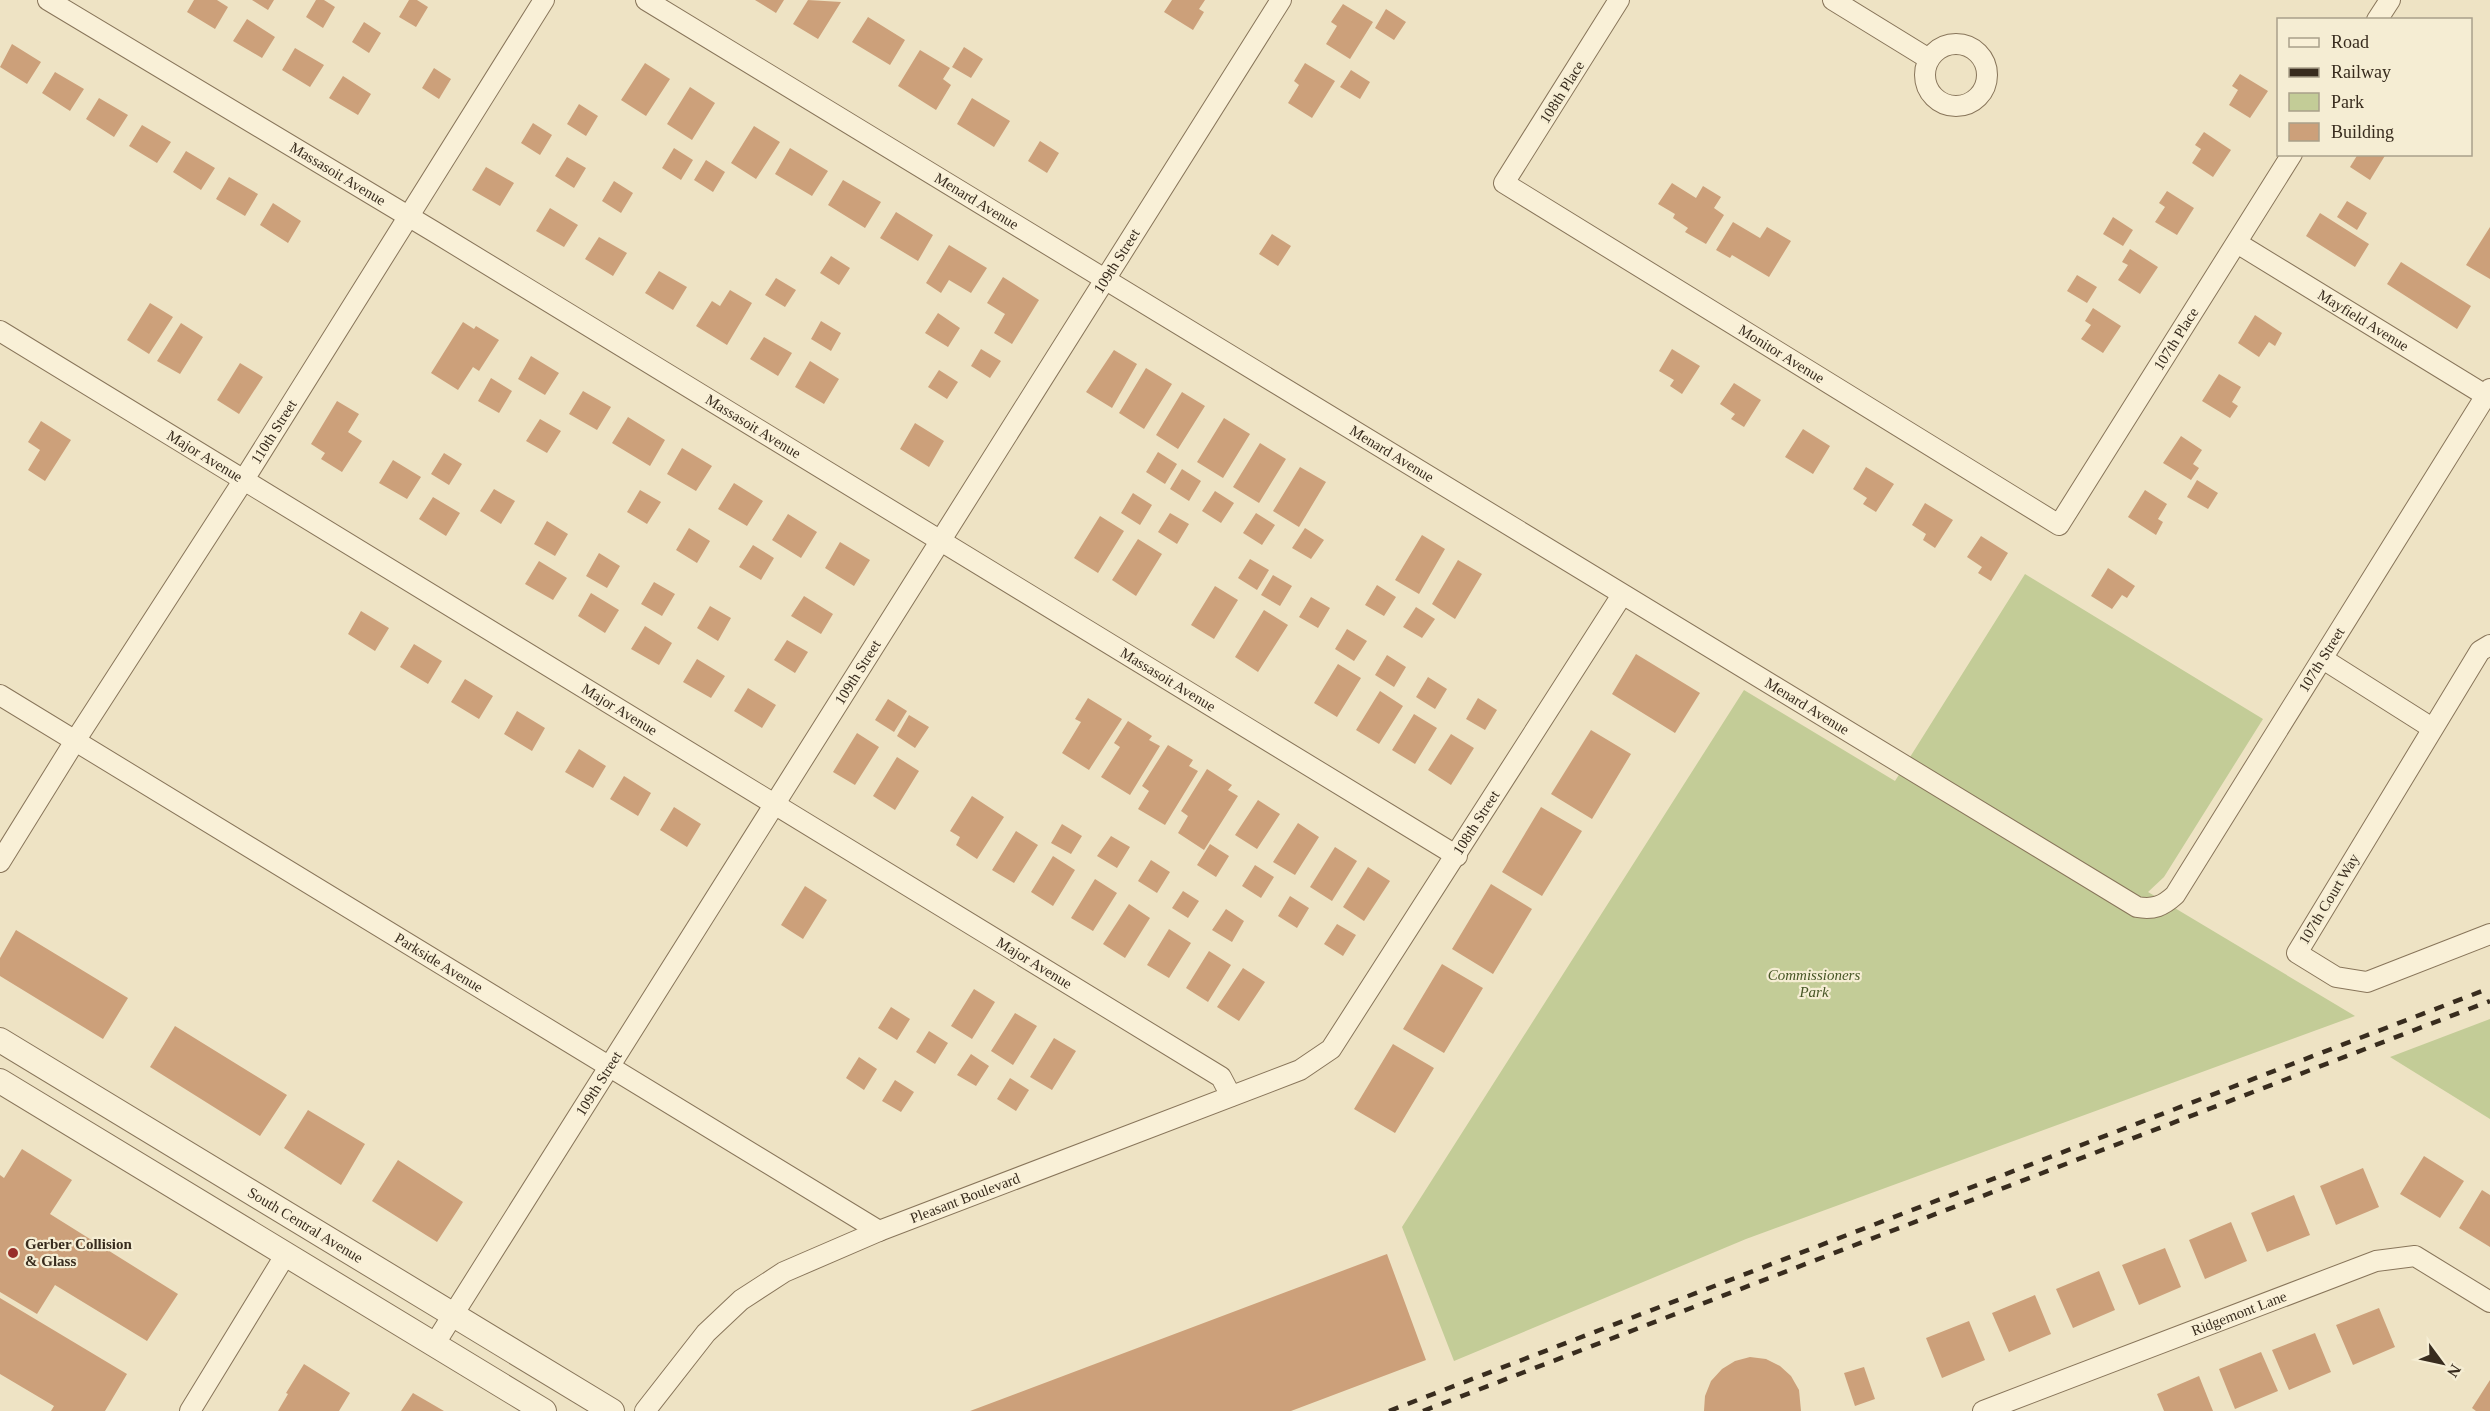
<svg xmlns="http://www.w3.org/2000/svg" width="2490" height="1411" font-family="'Times New Roman',serif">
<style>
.green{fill:#c3cc97}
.building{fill:#cca07a}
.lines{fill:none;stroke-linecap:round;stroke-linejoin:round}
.minor-casing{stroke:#88755a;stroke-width:22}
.tertiary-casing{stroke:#88755a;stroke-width:26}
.minor{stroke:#f9f0d7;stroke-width:20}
.tertiary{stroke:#f9f0d7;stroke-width:24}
.rail{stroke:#382c1e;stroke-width:4.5;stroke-dasharray:10 10;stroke-linecap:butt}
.poi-dot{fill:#972f2a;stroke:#f5edd3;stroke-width:2}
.labels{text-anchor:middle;stroke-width:4.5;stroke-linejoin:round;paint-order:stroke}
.street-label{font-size:15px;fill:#382c1e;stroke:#f5edd3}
.park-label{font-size:15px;font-style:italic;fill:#465525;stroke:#f5edd3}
.poi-label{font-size:15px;font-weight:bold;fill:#382c1e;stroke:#f5edd3;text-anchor:start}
</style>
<rect width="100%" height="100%" fill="#eee3c4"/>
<path class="green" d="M2025,574l238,145 -99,158 -16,15 207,124 -609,223 -292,122 -52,-134 342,-537 151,91z
M2490,1019v100l-100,-62z"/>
<path class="building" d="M194,0h23l11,7 -13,22 -28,-17z
M252,0h22l-6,10z
M316,0h8l11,7 -12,21 -17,-11z
M409,0h8l11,7 -12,20 -17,-10z
M755,0h29l-8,13z
M808,0l33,2 -23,37 -25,-15z
M1172,0h33l-6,9 5,3 -11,18 -29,-18z
M1343,4l30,18 -23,37 -24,-15 11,-18 -6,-4z
M1386,9l20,13 -12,18 -19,-12z
M868,17l37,23 -15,25 -38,-23z
M247,19l28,18 -13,21 -29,-17z
M364,22l17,11 -12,20 -17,-11z
M12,44l29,18 -14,22 -27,-17z
M964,47l19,12 -12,19 -19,-11z
M295,48l29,17 -14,22 -28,-17z
M920,50l30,18 -7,11 8,6 -15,25 -38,-24z
M645,63l25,16 -24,37 -25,-16z
M1305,63l30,18 -23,37 -24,-15 11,-18 -5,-4z
M434,68l17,11 -12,20 -17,-11z
M1351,70l19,12 -10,17 -20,-12z
M55,72l29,17 -14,22 -28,-18z
M2240,74l28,17 -18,27 -21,-13 9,-15 -6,-4z
M343,76l28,18 -13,21 -29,-17z
M690,87l25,16 -23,37 -25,-16z
M99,98l29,17 -14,22 -28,-18z
M972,98l38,23 -16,26 -37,-23z
M579,104l19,12 -12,20 -19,-12z
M533,123l19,12 -12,20 -19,-12z
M142,125l29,17 -14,21 -28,-17z
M754,126l26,16 -24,37 -25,-16z
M2204,132l27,18 -18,27 -21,-14 9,-14 -6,-4z
M1040,141l19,12 -12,20 -19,-12z
M674,148l19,12 -12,20 -19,-12z
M790,148l38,23 -16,25 -37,-22z
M186,151l29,17 -14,22 -28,-18z
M2358,154h28l-16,26 -20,-13z
M567,157l19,11 -12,20 -19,-12z
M706,160l19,12 -12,20 -19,-12z
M486,167l28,16 -14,23 -28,-16z
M229,177l29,17 -13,22 -29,-17z
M843,180l38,22 -16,26 -37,-23z
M614,181l19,12 -12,20 -19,-12z
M1672,183l24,15 7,-12 18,11 -7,11 10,7 -18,29 -21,-12 3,-4 -15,-10 2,-4 -17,-10z
M2167,191l27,17 -17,27 -22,-13 10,-15 -6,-4z
M2347,201l20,12 -10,17 -20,-13z
M273,203l28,18 -13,22 -28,-18z
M550,208l28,17 -14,22 -28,-16z
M896,212l37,23 -15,26 -38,-23z
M2320,213l49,31 -14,23 -49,-31z
M2113,217l20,13 -10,16 -20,-12z
M1733,222l27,16 7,-11 24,14 -22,36 -37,-22 -2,3 -14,-8z
M2490,227v52l-24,-14z
M1272,234l19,12 -13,20 -19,-12z
M599,237l28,16 -14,23 -28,-17z
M949,245l38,23 -16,25 -22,-13 -8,13 -15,-10z
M2130,249l28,18 -18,27 -22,-14 10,-15 -6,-3z
M831,256l19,12 -11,17 -19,-12z
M2401,262l70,44 -14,23 -70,-45z
M659,271l28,16 -14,23 -28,-17z
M2077,275l20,12 -10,16 -20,-12z
M1003,277l36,23 -27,44 -18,-11 11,-19 -18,-11z
M776,278l20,12 -11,17 -20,-12z
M730,290l22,13 -25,42 -31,-19 16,-25 8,5z
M150,303l23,14 -24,37 -22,-14z
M2093,308l28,18 -18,27 -22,-14 10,-14 -6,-4z
M938,313l22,15 -12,19 -23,-14z
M2255,315l27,18 -7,13 -6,-4 -10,15 -21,-14z
M821,321l20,12 -10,18 -20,-12z
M463,322l11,7 2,-3 23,14 -20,31 -6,-4 -15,23 -27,-17z
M181,323l22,14 -23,37 -23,-13z
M764,337l28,16 -14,23 -28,-17z
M981,349l20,12 -11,17 -19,-12z
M1672,349l28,17 -18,28 -12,-8 4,-6 -15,-9z
M1114,350l23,14 -25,44 -26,-16z
M531,356l28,17 -14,22 -27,-16z
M810,361l29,18 -15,25 -29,-17z
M240,363l23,14 -24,37 -22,-14z
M1146,368l26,16 -28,45 -25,-16z
M939,370l19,12 -11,17 -19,-12z
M2219,374l22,13 -9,15 6,4 -8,12 -28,-17z
M491,378l21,13 -13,22 -21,-12z
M1734,383l27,17 -17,27 -13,-8 4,-5 -15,-10z
M583,391l28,16 -14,23 -28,-16z
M1182,392l23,14 -27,43 -22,-14z
M337,401l22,13 -11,18 14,9 -20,31 -21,-13 4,-6 -14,-9z
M628,417l37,23 -15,26 -38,-23z
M1224,418l26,16 -27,44 -26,-16z
M540,419l21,12 -14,22 -21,-12z
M41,421l30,19 -26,41 -17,-11 12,-20 -12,-8z
M915,423l29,18 -15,26 -29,-18z
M1803,429l27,17 -17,28 -28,-17z
M2181,436l21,14 -9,14 6,4 -8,12 -28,-17z
M1260,443l26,16 -27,44 -26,-16z
M682,448l30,18 -16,25 -29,-17z
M1158,452l19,12 -12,20 -19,-12z
M444,453l18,11 -13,21 -18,-11z
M393,460l28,17 -14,22 -28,-16z
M1300,467l26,15 -27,45 -26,-16z
M1866,467l28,17 -18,28 -13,-8 4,-6 -14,-9z
M1182,469l19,12 -12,20 -19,-12z
M2197,480l21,13 -10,16 -21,-12z
M734,483l29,18 -16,25 -29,-17z
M494,489l21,12 -14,23 -21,-13z
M640,490l21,12 -14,22 -20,-12z
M2145,490l22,14 -9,15 5,3 -7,13 -28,-18z
M1215,491l19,12 -13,20 -19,-12z
M1133,493l19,12 -12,20 -19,-12z
M433,497l27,16 -14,23 -27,-17z
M1925,503l28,17 -18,28 -12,-8 3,-6 -14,-9z
M1170,513l19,11 -12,20 -19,-12z
M1256,513l19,12 -13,20 -19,-12z
M788,514l29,18 -16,26 -29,-18z
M1100,516l24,15 -26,42 -24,-15z
M547,521l21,13 -13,22 -21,-12z
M689,528l21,13 -13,22 -21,-13z
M1305,528l19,12 -13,19 -19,-11z
M1422,535l23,14 -26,45 -24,-14z
M1981,536l27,17 -17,28 -13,-8 4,-6 -15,-10z
M1138,539l24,15 -26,42 -24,-16z
M840,542l30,18 -16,26 -29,-18z
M753,545l21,13 -13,22 -22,-13z
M599,553l21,13 -13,22 -21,-12z
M1250,559l19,11 -12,20 -19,-12z
M1458,560l24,14 -27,45 -23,-15z
M539,561l28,17 -14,22 -28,-16z
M2108,568l27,18 -8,12 -5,-3 -10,14 -21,-13z
M1273,575l19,11 -12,20 -19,-11z
M654,582l21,12 -13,22 -21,-12z
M1377,585l19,12 -12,19 -19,-11z
M1215,586l23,14 -24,39 -23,-14z
M591,593l28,17 -14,23 -27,-17z
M804,596l29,18 -12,20 -30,-18z
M1311,597l19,11 -12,20 -19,-11z
M710,606l21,12 -13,23 -21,-13z
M1416,607l19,12 -13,19 -19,-11z
M1264,610l24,15 -30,47 -23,-15z
M361,611l28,17 -14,23 -27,-17z
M645,626l27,17 -13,22 -28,-16z
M1347,629l20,12 -13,20 -19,-12z
M787,640l21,12 -13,21 -21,-13z
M414,644l28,17 -14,23 -28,-17z
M1636,654l64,39 -25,40 -63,-39z
M1387,655l19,12 -12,20 -19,-12z
M697,659l28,17 -14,22 -28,-16z
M1338,664l23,14 -24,39 -23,-14z
M1428,677l19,12 -12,20 -19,-12z
M465,679l28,17 -14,23 -28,-17z
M748,688l28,17 -14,23 -28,-17z
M1380,691l23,15 -24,38 -23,-14z
M1088,698l34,21 -33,51 -27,-17 19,-31 -6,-3z
M1478,698l19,12 -12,20 -19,-11z
M888,699l19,12 -13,21 -19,-12z
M517,711l28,17 -13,23 -28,-17z
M1414,714l23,14 -22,36 -23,-14z
M909,715l20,12 -14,21 -18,-12z
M1128,721l24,15 -3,4 11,6 -30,49 -29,-18 19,-30 -6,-4z
M1591,730l40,24 -39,65 -41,-25z
M857,733l22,14 -24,38 -22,-13z
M1451,734l23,14 -23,37 -23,-15z
M1168,745l25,15 -4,6 9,5 -33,54 -27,-16 11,-18 -7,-5z
M579,749l27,17 -13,22 -28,-16z
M897,757l22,14 -24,39 -22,-14z
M1207,769l25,16 -4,5 10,6 -34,54 -26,-17 10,-17 -7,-5z
M624,776l27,17 -13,23 -28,-17z
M972,796l32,21 -27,42 -21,-14 4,-8 -10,-6z
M1258,800l22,14 -23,35 -22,-14z
M674,807l27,17 -14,23 -27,-17z
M1541,807l41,24 -40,65 -40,-24z
M1298,823l21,14 -24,38 -22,-13z
M1062,824l20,12 -11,18 -20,-11z
M1016,831l22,14 -24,38 -22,-13z
M1111,836l19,11 -13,21 -20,-12z
M1210,844l19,12 -13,21 -19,-12z
M1335,847l22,14 -25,40 -22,-14z
M1053,856l22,14 -22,36 -22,-14z
M1151,860l19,12 -13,21 -19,-12z
M1255,865l19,12 -13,21 -19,-12z
M1368,867l22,14 -26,40 -21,-14z
M1095,879l22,14 -24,38 -22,-13z
M1491,884l41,25 -39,65 -41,-25z
M805,886l22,14 -24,39 -22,-14z
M1183,891l16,10 -11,17 -16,-10z
M1290,896l19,12 -12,20 -19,-12z
M1129,904l21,14 -25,40 -22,-14z
M1226,909l18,12 -12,21 -20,-12z
M1337,924l19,11 -13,21 -19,-12z
M1169,929l22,14 -22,35 -22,-13z
M16,930l112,68 -25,41 -103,-63v-18z
M1209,951l22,14 -23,37 -22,-14z
M1442,964l41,24 -39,65 -41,-24z
M1243,968l22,14 -26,39 -22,-14z
M974,989l21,13 -23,37 -21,-13z
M891,1007l19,12 -13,21 -19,-12z
M1015,1013l22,13 -24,39 -22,-14z
M175,1026l112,69 -27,41 -110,-69z
M929,1031l19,12 -13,21 -19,-12z
M1054,1038l22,13 -24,39 -22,-13z
M1393,1044l41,24 -39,65 -41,-24z
M971,1054l18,12 -13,20 -19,-11z
M859,1057l18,12 -13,21 -18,-12z
M1010,1078l19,12 -13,21 -19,-12z
M895,1080l19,12 -13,20 -19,-11z
M308,1110l57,34 -24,41 -57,-37z
M22,1149l50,31 -22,34 128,80 -31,47 -92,-56 -18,29 -37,-22v-117l4,3z
M2424,1156l40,25 -24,37 -40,-24z
M398,1160l65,42 -26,40 -65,-41z
M2363,1168l16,39 -43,18 -16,-39z
M2482,1190l8,5v52l-31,-19z
M2294,1195l16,40 -43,17 -16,-39z
M2231,1222l16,39 -42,18 -16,-39z
M2165,1248l16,39 -42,18 -17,-40z
M1387,1254l39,106 -135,51h-321z
M2099,1271l16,39 -42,18 -17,-39z
M2035,1295l16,39 -42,18 -17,-39z
M0,1298l127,76 -22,37h-54l3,-5 -54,-32z
M2379,1308l16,39 -42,18 -17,-40z
M1969,1321l16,39 -43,18 -16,-40z
M2315,1333l16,39 -42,18 -17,-40z
M2261,1352l17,39 -43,18 -16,-40z
M1750,1357l16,2 14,7 11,10 8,14 2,21h-97l1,-15 6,-15 11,-12 13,-8z
M304,1364l46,29 -11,18h-61l10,-17 -2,-1z
M1864,1367l11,32 -20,7 -11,-33z
M2199,1376l14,35h-49l-7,-17z
M2490,1380v31h-14l-4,-3z
M413,1393l31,18h-43z"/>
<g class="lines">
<defs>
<g id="minor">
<path id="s1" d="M48,0l385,231 1024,625"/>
<path id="s2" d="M646,0l1491,907c17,3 26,-1 38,-12l315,-506"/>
<path id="s3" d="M1619,0l-115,183 555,342 233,-371"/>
<path d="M1833,0l96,59"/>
<path d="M2377,20l13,-20"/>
<circle cx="1956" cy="75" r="31"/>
<path id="s4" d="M2237,243l253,155"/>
<path id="s5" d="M0,331l1221,746 10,19"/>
<path d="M2490,645l-10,6 -183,302 39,24 31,5 123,-48"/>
<path d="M2323,659l109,69"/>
<path id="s6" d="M0,695l879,536"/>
<path id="s7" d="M0,862l75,-121 168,-260 301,-481"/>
<path id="s8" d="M434,1345l847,-1345"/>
<path d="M190,1411l96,-157"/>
<path id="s9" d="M645,1411l61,-78 35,-33 43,-28 95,-41 421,-161 31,-21 291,-454"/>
<path id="s10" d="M1983,1411l393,-150 39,-5 75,46"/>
</g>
<g id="tertiary">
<path id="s11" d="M0,1040l612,371"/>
<path d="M0,1081l544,330"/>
</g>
</defs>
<use href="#minor" class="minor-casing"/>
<use href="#tertiary" class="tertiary-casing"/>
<use href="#minor" class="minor"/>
<use href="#tertiary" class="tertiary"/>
<path class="rail" d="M1389,1411l1101,-423
M1423,1411l1067,-410"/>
</g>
<circle class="poi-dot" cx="13" cy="1253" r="6"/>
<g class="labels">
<g class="street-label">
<text transform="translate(1562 92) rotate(-58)" y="5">108th Place</text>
<text dy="5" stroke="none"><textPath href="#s1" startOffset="338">Massasoit Avenue</textPath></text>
<text dy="5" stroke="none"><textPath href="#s2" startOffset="387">Menard Avenue</textPath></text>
<text dy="5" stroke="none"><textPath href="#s8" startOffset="1281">109th Street</textPath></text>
<text dy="5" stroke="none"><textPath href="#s4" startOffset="148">Mayfield Avenue</textPath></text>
<text dy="5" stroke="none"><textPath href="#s3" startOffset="1088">107th Place</textPath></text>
<text dy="5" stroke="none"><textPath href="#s3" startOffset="542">Monitor Avenue</textPath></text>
<text dy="5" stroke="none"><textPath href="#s1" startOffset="824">Massasoit Avenue</textPath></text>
<text dy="5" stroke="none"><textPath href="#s7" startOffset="510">110th Street</textPath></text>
<text dy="5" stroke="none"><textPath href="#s2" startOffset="873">Menard Avenue</textPath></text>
<text dy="5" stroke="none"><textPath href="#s5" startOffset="240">Major Avenue</textPath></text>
<text dy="5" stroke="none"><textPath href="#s2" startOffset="2064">107th Street</textPath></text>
<text dy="5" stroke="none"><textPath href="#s8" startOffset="795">109th Street</textPath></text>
<text dy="5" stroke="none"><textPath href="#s1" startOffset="1310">Massasoit Avenue</textPath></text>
<text dy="5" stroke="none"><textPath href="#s2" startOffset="1359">Menard Avenue</textPath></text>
<text dy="5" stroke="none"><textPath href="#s5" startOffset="726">Major Avenue</textPath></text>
<text dy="5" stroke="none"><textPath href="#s9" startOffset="1059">108th Street</textPath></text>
<text transform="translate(2329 899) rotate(-59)" y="5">107th Court Way</text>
<text dy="5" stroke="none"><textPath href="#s6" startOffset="514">Parkside Avenue</textPath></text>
<text dy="5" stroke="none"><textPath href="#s5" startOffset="1212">Major Avenue</textPath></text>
<text dy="5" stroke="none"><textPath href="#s8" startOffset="309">109th Street</textPath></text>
<text dy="5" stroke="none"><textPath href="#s9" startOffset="394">Pleasant Boulevard</textPath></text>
<text dy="5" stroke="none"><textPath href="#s11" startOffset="357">South Central Avenue</textPath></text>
<text dy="5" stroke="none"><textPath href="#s10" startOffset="274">Ridgemont Lane</textPath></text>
</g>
<g class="park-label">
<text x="1814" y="980">Commissioners<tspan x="1814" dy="17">Park</tspan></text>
</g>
<g class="poi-label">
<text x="25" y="1249">Gerber Collision<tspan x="25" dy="17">&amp; Glass</tspan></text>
</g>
</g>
<rect x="2277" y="18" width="195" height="138" fill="#f5edd3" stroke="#a9a08b" stroke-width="1.5"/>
<rect x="2289" y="38" width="30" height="9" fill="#f9f0d7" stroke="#a9a08b" stroke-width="1.5"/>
<text x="2331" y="48" font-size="18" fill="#382c1e">Road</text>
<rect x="2289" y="68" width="30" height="9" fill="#382c1e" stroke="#a9a08b" stroke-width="1.5"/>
<text x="2331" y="78" font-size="18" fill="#382c1e">Railway</text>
<rect x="2289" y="93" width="30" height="18" fill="#c3cc97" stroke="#a9a08b" stroke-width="1.5"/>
<text x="2331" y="108" font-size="18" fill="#382c1e">Park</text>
<rect x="2289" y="123" width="30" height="18" fill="#cca07a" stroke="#a9a08b" stroke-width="1.5"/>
<text x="2331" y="138" font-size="18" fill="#382c1e">Building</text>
<g transform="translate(2442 1363) rotate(123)" stroke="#f5edd3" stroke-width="4.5" paint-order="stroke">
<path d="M0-4.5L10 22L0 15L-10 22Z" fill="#382c1e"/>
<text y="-9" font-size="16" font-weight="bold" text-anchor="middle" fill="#382c1e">N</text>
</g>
</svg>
